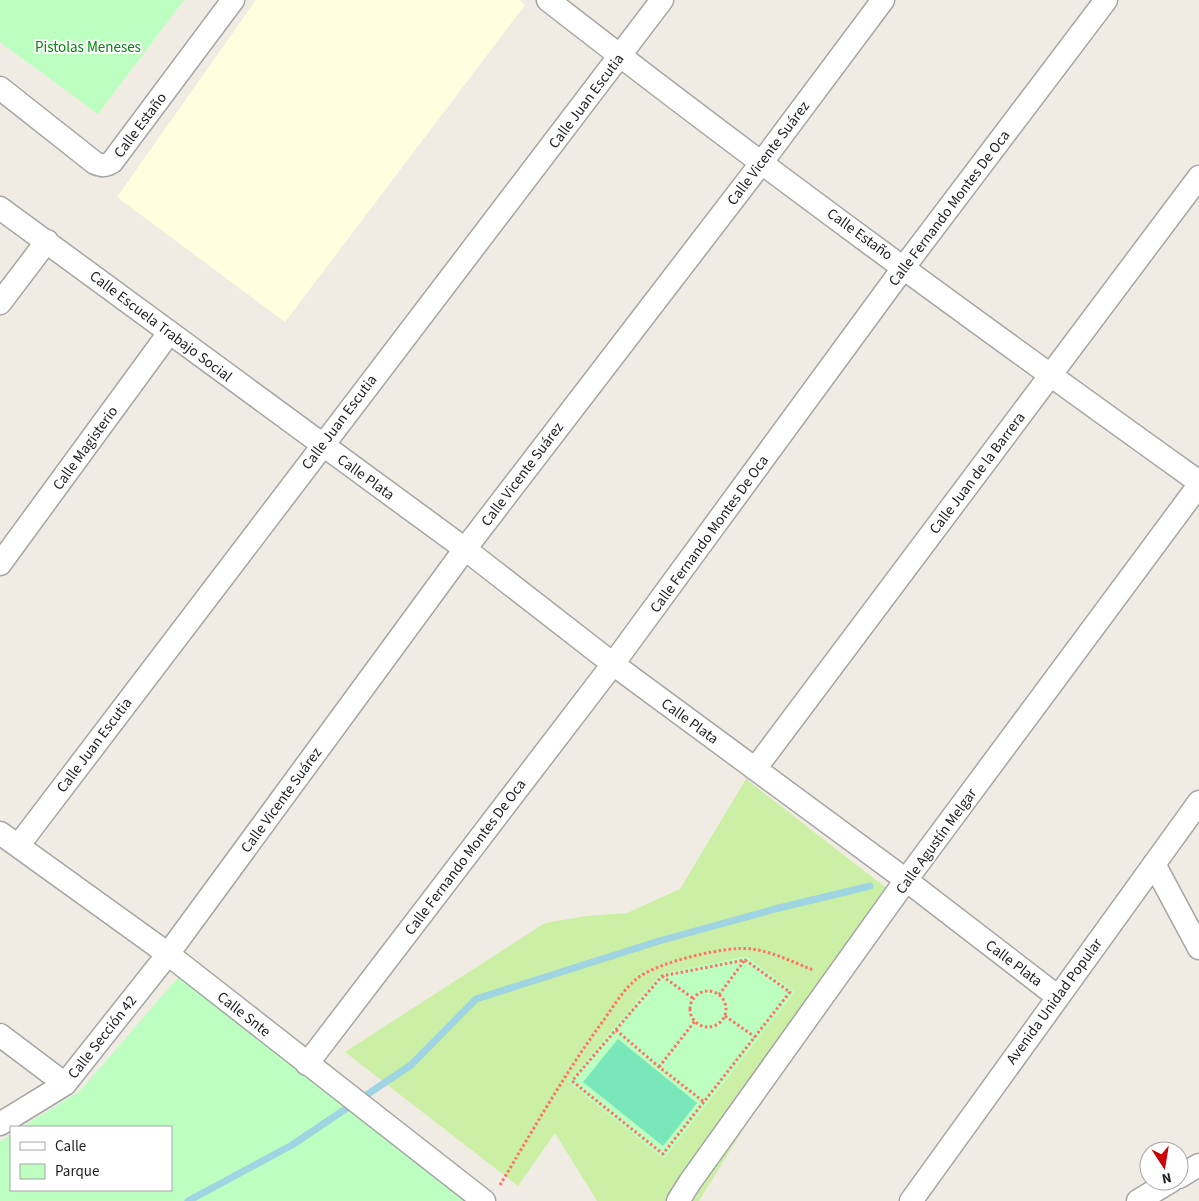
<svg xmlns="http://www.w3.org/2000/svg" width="1199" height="1201" font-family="'Source Sans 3',sans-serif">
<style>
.education{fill:#fffede}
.grass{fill:#cbefa4}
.park{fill:#bcffc0}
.pitch{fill:#7ae7bb}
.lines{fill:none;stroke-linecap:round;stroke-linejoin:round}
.stream{stroke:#9fd4e2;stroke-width:7}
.minor-casing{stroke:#a5a5a5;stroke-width:25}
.path{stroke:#ff7366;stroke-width:3;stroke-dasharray:2.5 2.5;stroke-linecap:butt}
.minor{stroke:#fff;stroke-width:22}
.labels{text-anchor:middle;stroke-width:4;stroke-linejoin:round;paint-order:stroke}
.park-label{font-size:15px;fill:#018809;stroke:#fff}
.street-label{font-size:15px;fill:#1e1e1e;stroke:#fff}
</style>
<rect width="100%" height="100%" fill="#f0ece3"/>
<path class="education" d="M256,0h263l6,5 -240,317 -168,-125z"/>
<path class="grass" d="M746,779l144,112 -191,310h-102l-42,-68 -37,53 -173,-134 200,-129 41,-7 41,-3 53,-24z"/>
<path class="park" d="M0,0h184l-86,114 -98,-72z
M746,956l49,36 -131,167 -96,-77 92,-108z
M181,974l285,227h-466v-59l11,-8v56h160v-63h-149l58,-36z"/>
<path class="pitch" d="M618,1039l79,64 -34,43 -80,-64z"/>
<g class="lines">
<path class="stream" d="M188,1201l104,-56 119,-80 65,-66 183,-58 116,-32 95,-23"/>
<defs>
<path id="minor" d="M548,0c213,166 432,325 651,482
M0,88l95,75c7,3 10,3 17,-1l121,-162
M0,208l465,341 148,115 293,216 152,117
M0,303l47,-62
M0,564l169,-231
M755,769l444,-592
M0,833l168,121 316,247
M18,846l644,-846
M1154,864l45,84
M0,1035l65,49
M307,1064l306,-400 291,-397 202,-267
M0,1124l65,-40 103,-130 297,-405 297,-387 121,-162
M1179,1177l20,-12
M678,1201l12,-19 216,-302 293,-395
M911,1201l288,-399
M1138,1201l33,-20"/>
</defs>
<use href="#minor" class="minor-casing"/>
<path class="path" d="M745,960l45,32 -127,162 -91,-73 90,-105z
M662,976l32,23
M690 1009a18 18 0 1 1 36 0a18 18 0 1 1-36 0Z
M719,995l25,-34
M725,1016l30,21
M616,1030l43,37 45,35
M659,1067l36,-46
M500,1185c33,-55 65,-112 103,-164 11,-15 21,-33 36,-44 20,-15 89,-32 113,-28 21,3 41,13 61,21"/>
<use href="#minor" class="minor"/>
</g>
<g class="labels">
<g class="park-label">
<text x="88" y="52">Pistolas Meneses</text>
</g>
<g class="street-label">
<text transform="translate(586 101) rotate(-53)" y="5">Calle Juan Escutia</text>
<text transform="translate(140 125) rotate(-53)" y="5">Calle Estaño</text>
<text transform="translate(768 153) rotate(-53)" y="5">Calle Vicente Suárez</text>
<text transform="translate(949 208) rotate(-53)" y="5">Calle Fernando Montes De Oca</text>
<text transform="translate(860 234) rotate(36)" y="5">Calle Estaño</text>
<text transform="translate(161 326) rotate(37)" y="5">Calle Escuela Trabajo Social</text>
<text transform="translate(339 422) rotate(-53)" y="5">Calle Juan Escutia</text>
<text transform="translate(85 448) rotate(-54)" y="5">Calle Magisterio</text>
<text transform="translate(977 473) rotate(-53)" y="5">Calle Juan de la Barrera</text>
<text transform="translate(522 474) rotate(-53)" y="5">Calle Vicente Suárez</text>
<text transform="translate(366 477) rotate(36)" y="5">Calle Plata</text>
<text transform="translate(709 534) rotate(-54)" y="5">Calle Fernando Montes De Oca</text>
<text transform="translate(690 721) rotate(36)" y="5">Calle Plata</text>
<text transform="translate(94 745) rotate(-53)" y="5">Calle Juan Escutia</text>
<text transform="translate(281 800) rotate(-54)" y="5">Calle Vicente Suárez</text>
<text transform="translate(936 841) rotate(-54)" y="5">Calle Agustín Melgar</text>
<text transform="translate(465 857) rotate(-53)" y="5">Calle Fernando Montes De Oca</text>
<text transform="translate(1014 963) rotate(37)" y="5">Calle Plata</text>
<text transform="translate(1054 1001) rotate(-54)" y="5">Avenida Unidad Popular</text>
<text transform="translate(244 1014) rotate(38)" y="5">Calle Snte</text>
<text transform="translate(102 1037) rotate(-52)" y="5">Calle Sección 42</text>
</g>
</g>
<rect x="10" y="1126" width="162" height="65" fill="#ffffff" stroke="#a5a5a5"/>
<rect x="20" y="1142" width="25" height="8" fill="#ffffff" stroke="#a5a5a5"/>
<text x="55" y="1151" font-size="15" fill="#1e1e1e">Calle</text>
<rect x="20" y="1164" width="25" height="15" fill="#bcffc0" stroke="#a5a5a5"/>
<text x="55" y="1176" font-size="15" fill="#1e1e1e">Parque</text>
<g transform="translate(1164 1166) rotate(168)"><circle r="24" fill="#ffffff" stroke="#a5a5a5"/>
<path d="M0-4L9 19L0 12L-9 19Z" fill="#cd0004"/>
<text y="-8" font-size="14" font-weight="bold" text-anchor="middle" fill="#1e1e1e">N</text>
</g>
</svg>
